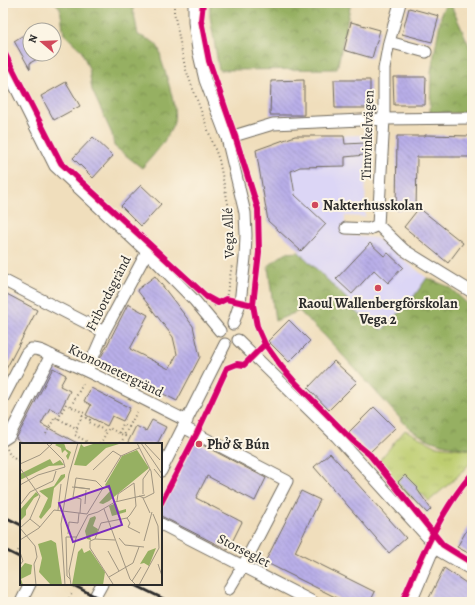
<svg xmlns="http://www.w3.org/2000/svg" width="475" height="605" font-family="Alegreya,serif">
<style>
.built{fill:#dcd6f6}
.forest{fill:url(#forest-crowns);stroke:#606e46}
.park{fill:url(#park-tufts);stroke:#747c4e}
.building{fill:url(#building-back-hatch)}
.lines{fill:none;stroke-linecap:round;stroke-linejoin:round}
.minor-casing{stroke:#706a5e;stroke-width:13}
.path{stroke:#706a5e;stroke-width:2;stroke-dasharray:1 3;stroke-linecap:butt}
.minor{stroke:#fff;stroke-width:11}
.rail{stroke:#2b2b2b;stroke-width:3}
.cycleway-casing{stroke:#fcf5e5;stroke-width:8}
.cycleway{stroke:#d6006c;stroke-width:6}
.poi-dot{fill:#d1495b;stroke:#fcf5e5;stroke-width:1.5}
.labels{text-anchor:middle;stroke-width:4;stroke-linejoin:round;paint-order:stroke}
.street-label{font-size:14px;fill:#2b2b2b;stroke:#fcf5e5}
.poi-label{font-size:14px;font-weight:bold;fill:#2b2b2b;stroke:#fcf5e5;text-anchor:start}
.inset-road{fill:none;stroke:#a19682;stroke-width:1}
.view{fill:#7b2cbf;fill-opacity:0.15;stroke:#7b2cbf;stroke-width:2}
.inset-edge{fill:none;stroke:#2b2b2b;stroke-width:2}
</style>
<defs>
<pattern id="forest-crowns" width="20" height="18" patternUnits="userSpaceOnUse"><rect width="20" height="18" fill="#96b062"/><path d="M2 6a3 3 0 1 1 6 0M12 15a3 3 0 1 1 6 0" fill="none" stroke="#7b8f51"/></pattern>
<pattern id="park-tufts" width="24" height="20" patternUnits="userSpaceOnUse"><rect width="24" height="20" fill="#bdcd70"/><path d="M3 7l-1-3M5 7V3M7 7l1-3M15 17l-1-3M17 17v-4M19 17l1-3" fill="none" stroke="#a3b061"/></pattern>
<pattern id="building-back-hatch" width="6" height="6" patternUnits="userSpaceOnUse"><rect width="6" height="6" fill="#b9afe9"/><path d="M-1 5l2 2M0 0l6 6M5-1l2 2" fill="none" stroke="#978fbd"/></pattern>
</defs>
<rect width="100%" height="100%" fill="#fcf5e5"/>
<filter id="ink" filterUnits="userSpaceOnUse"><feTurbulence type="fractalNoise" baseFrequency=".025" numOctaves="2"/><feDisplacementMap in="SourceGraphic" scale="8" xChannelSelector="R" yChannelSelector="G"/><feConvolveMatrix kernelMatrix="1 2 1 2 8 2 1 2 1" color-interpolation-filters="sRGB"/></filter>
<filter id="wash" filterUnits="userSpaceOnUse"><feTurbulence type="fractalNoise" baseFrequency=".012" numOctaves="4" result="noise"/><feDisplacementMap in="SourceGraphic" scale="16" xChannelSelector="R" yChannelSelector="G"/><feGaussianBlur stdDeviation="0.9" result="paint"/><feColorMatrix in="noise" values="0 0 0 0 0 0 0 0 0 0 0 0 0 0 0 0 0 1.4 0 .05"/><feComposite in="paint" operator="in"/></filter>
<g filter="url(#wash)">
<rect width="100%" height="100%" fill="#f0debc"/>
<path class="built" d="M371,135v20l-5,1 -1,61 -20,-1 -1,19 32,3 51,40 -17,24 -28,28 -29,-20 -6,-11 -48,-47 1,-2 -32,-29 -4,-27 31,-58z"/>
<path class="forest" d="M55,3h77l6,32c14,6 22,7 23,24 5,16 18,52 12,66 -6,15 -20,31 -31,43l-28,-22 -2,-12 -20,-44 -3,-21 -8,-19 -17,-16 -4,-26z
M210,3h141l-14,66 -118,1 -9,-54z
M447,3h3l22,49v61h-42l1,-41 11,-61z
M299,252l48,47 6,11 29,20 28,-28 17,-24 22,9 23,21v141c-26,-3 -45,-6 -65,-23l-82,-90 -26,-25 -24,10 -7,-55 17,-13z"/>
<path class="park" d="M405,430l31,16 36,4v11l-16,17 -27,23 -8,-8 -9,6 -35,-36z"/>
<g id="blocks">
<path class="building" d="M409,8l30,8 -7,26 -30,-8z
M351,22l29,8 -8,28 -28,-8z
M30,31v23h16l-16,9v6l-16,-28z
M393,77h33l-1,28h-31z
M304,80v35h-34l1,-34z
M334,80h36v28h-35z
M66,82l14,24 -26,14 -13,-24z
M425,135l47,1v21h-55l-1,53h-20l1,-74h28z
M295,136h49l1,8 20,-1v12l-20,2v9l-45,1 -9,4 4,24 31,29 -25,27 -33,-30 -12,-71z
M93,137l20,19 -20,22 -20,-20z
M141,185l20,19 -20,22 -20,-20z
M419,208l44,35 -15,20 -44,-36z
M370,243l14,13 4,-3 15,14 -15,16 -14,-13 -22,24 -16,-15z
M155,276l38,50 7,31 -23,44 -78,-40 29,-57 20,11 -18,34 39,20 8,-15 -4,-17 -36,-47z
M3,292l34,18 -34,65v-49l3,-6 -3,-1z
M289,320l21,21 -21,21 -21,-21z
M334,361l23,21 -28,28 -21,-22z
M53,368l13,7 -6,11 10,5 -11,22 -9,-5 -9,16 38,20h-54l-9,-5z
M91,388l39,20 -7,13 -11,-5 -5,10 -21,-11 5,-10 -7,-4z
M374,407l21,21 -26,25 -20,-21z
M152,420l14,7 -9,17h-30l9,-18 10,5z
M195,441l71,37 -11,23 -48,-25 -11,22 46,24 -14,28 -67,-34v-10z
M330,453l76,85 -17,15 -75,-86z
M405,475l13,13 -1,1 14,20 -4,4 -29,-31z
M301,491l19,9 -25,52 80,40 -5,10h-25l-80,-40z
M472,521v34l-15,-8z
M444,568l28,19v15h-45z"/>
</g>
</g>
<g filter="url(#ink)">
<use href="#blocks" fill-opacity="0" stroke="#706a5e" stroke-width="1"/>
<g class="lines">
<defs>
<path id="minor" d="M194,3v19l4,28 7,30 22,58 18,75 1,22 -1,23 -5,45 -7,21
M400,3l-11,39 -5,27v50l-6,106 26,25 68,42
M389,42l37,10
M3,69l5,3 47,94 92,86 48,49 25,30
M227,138l46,-14 111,-5 88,-1
M346,228l23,1 9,-4
M3,280l101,52
M238,340l98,96 105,116 31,18
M87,371l17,-39 43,-80
M3,398l23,-44 5,-5c10,-1 18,6 28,10 44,18 85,41 128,62
M183,427l104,54 -44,85 -2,3 -12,20
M3,440l6,-4 42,-81
M161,471l64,-127
M161,524l152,78
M21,602l9,-18
M92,602l10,-18
M411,602l24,-57"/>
</defs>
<use href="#minor" class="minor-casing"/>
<path class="path" d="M174,3v9l11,55 34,93 11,53 4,34
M226,299l6,-34
M214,306l4,-3
M71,406l13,-24
M82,416l8,4 -1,2 18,10
M58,419l8,-15 18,9 -8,15
M129,427l9,-17
M119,433l4,-9 6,3 -5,8
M46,434l9,-17 23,12 -3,6 16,9
M100,444l9,-16 16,8 -5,8
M7,449l3,6 11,9
M18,551l3,-5
M67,602l5,-9"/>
<use href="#minor" class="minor"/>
<path class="rail" d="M3,516l18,9
M3,549l18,9
M71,584l35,18
M133,584l37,18"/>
<defs>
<path id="cycleway" d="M3,52h1l57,111 146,134 11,6 8,-4 27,6
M265,344l15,21 13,15 59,60 18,15 73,90 29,18
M161,503l36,-70 30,-65 10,-4 7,1 21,-21 -8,-18 -4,-21 6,-53 -1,-43 -23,-73 -26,-75 -8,-41 2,-17
M402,602c20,-46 37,-89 70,-128"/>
</defs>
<use href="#cycleway" class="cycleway-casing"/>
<use href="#cycleway" class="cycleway"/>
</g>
</g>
<g class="poi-dot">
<circle cx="315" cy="205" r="4"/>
<circle cx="378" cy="288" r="4"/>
<circle cx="199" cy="444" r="4"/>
</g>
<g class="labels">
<g class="street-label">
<text transform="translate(367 135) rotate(-88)" y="5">Timvinkelvägen</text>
<text transform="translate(228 233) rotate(-92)" y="5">Vega Allé</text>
<text transform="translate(108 293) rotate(-63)" y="5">Fribordsgränd</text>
<text transform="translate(116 370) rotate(26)" y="5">Kronometergränd</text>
<text transform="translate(244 550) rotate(27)" y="5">Storseglet</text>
</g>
<g class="poi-label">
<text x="323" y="210">Nakterhusskolan</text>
<text x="378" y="308" text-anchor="middle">Raoul Wallenbergförskolan<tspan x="378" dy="16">Vega 2</tspan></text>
<text x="207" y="449">Phở &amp; Bún</text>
</g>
</g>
<g transform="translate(20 443)">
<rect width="142" height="142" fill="#f0debc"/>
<path d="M38,0h6l2,6 5,3 -3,8 -2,-4 2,-3 -3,-3 -3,3 -1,-5 -6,-3zM76,0l23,1 -13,4 -20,18 -12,-1 7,-21 3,3zM117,7l12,18 -40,33 -6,3 -4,-1 11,-12 -5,-6 17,-29zM30,16l3,5 7,-4 4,5 -15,1 -29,14v-6zM45,31v3l-11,11 -3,19 -10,12 -2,-2 9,-19 -9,-7 15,-5 7,-11zM16,49l3,3 -5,3 -8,12v5l-6,6v-11zM96,60l3,8 7,-2v3l-14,4 -3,-10zM75,73l1,2 -3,8 5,3 -1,5 -7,2 1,4 -4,-1 -2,-8 5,-13zM31,97l5,3 6,42h-11l-12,-13 3,-14 -4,-14zM62,105l2,5 6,-3 15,22 -2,13h-31l6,-33zM136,105l-7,18 -5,-3 -4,1 8,-13zM5,120l7,2 -1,9 -10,5 2,6h-3v-16z" fill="#96b062"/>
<path class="inset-road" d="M117,0l14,28 3,22 -10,5 -5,-2M121,0l21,31M124,0l16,17M0,21l20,-9 13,-12M0,25l20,28 -10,23M134,26l8,10M73,27l20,-19 8,5M85,39l16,-26 18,-8M0,42l18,-10 27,-8 -2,-7 -17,-17M52,44l18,2M55,44l15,2M123,51v-15l7,-10M53,54l8,2 -1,14M123,55l7,15M65,61l1,-14M0,62l10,-13 23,-11 3,-10M84,66l26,70 6,6M38,67l3,-26M107,75l3,5 -2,4 12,6M0,85l15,18 2,11 -3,7M0,85l10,-9 10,8M48,91l1,-12 9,1 1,-10M99,95l6,7 19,2M75,96l6,-16 26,-5 3,-3 6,-9 -2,-23 -16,11 -1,7M75,96l-5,2v7l23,36M75,96l20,1M0,97l19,-12 15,-18 33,4 16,-26 -7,-7 -20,-3 -3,19M124,98l8,-29M88,108l11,20M0,109l3,9 -3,4M14,121l2,21M138,121l4,12M89,134l24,-14 6,-16M50,136l-3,-3 -1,-39h11M112,138l9,-14M45,142l-4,-61 8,-50 9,-31M51,142l-2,-14 7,-33 12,-23 10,-3 17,-10 30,-7M119,142l20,-37 -1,-22 -5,-12"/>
<path class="view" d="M89,43l13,39 -49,17 -14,-39z"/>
<rect width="142" height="142" class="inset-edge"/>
</g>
<rect width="475" height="605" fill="none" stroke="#fcf5e5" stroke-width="16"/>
<g transform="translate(42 42) rotate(289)"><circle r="19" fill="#fcf5e5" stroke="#a8a49b"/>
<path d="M0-3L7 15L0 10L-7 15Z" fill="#d1495b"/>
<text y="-6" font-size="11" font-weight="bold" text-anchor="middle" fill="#2b2b2b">N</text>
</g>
</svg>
